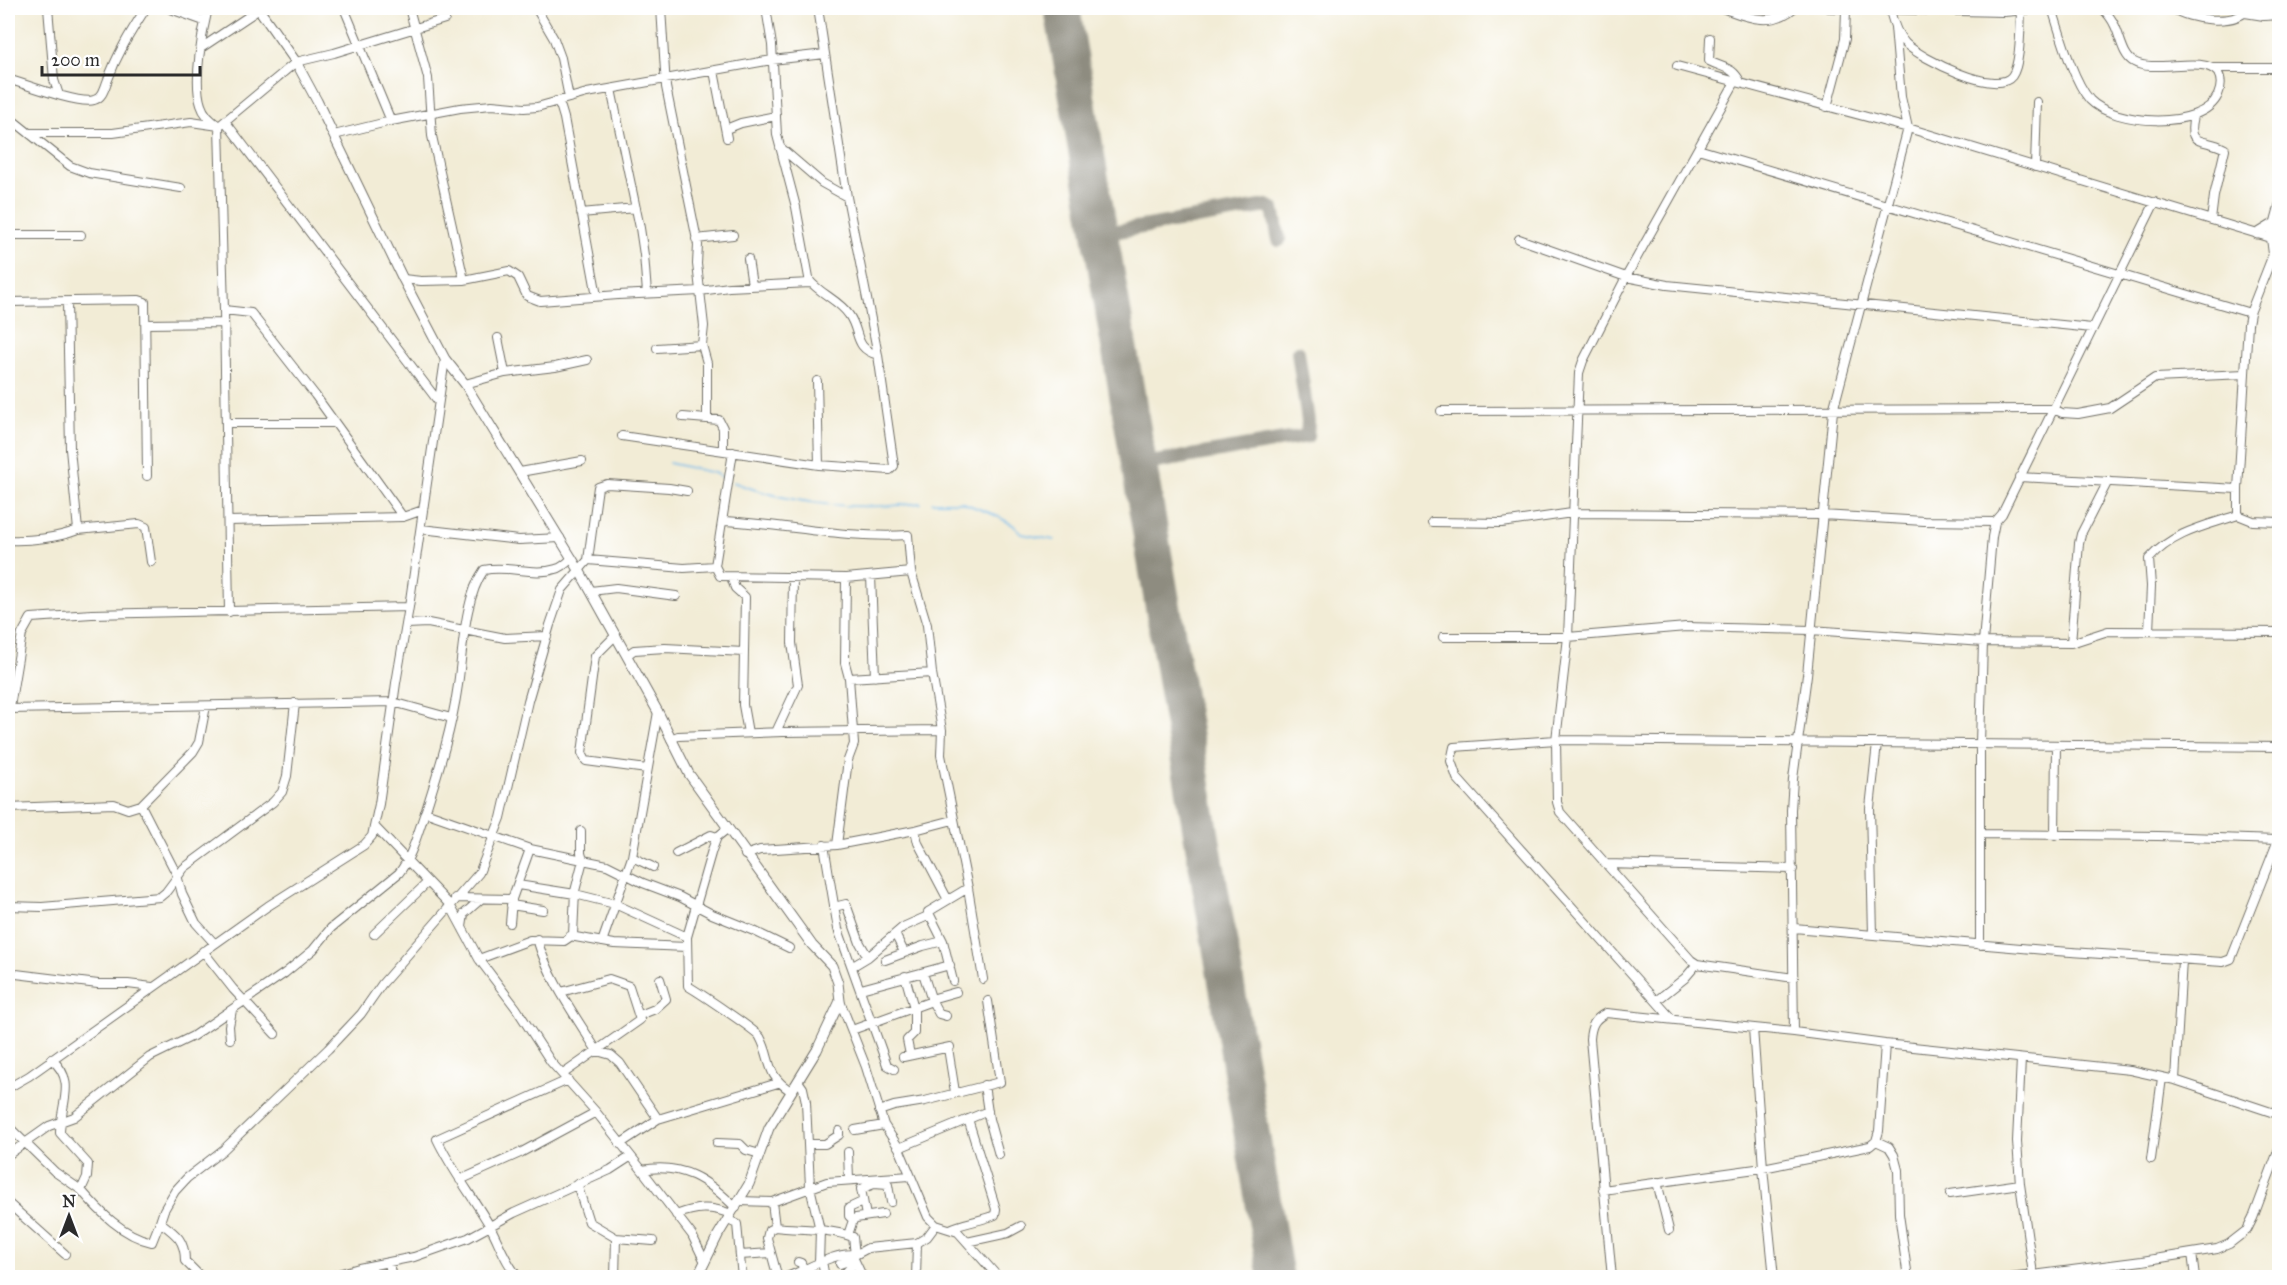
<svg xmlns="http://www.w3.org/2000/svg" width="2287" height="1285" font-family="'IM FELL Great Primer',serif">
<style>
.lines{fill:none;stroke-linecap:round;stroke-linejoin:round}
.stream{stroke:#75baeb;stroke-width:1.5}
.taxiway{stroke:#8e8c80;stroke-width:14}
.runway{stroke:#8e8c80;stroke-width:36}
.minor-casing{stroke:#716f67;stroke-width:10}
.major-casing{stroke:#716f67;stroke-width:11}
.minor{stroke:#fff;stroke-width:8}
.major{stroke:#fff;stroke-width:9}
</style>
<rect width="100%" height="100%" fill="#fff"/>
<filter id="ink" filterUnits="userSpaceOnUse"><feTurbulence type="fractalNoise" baseFrequency=".0167" numOctaves="2"/><feDisplacementMap in="SourceGraphic" scale="12" xChannelSelector="R" yChannelSelector="G"/><feConvolveMatrix kernelMatrix="1 2 1 2 8 2 1 2 1" color-interpolation-filters="sRGB"/></filter>
<filter id="wash" filterUnits="userSpaceOnUse"><feTurbulence type="fractalNoise" baseFrequency=".008" numOctaves="4" result="noise"/><feDisplacementMap in="SourceGraphic" scale="24" xChannelSelector="R" yChannelSelector="G"/><feGaussianBlur stdDeviation="1.35" result="paint"/><feColorMatrix in="noise" values="0 0 0 0 0 0 0 0 0 0 0 0 0 0 0 0 0 1.4 0 .05"/><feComposite in="paint" operator="in"/></filter>
<g filter="url(#wash)">
<rect width="100%" height="100%" fill="#f2ecd6"/>
<g class="lines">
<path class="stream" d="M669,463l45,10 12,6
M733,482c59,23 125,29 188,21
M932,502h29l34,13 18,10 9,9 32,6"/>
<path class="taxiway" d="M1100,234l167,-28 6,3 6,31
M1139,465l168,-29 1,-15 -10,-69"/>
<path class="runway" d="M1062,8l214,1270"/>
</g>
</g>
<g filter="url(#ink)">
<g class="lines">
<defs>
<path id="minor" d="M48,8l6,72 5,15
M168,8l36,13
M344,8l47,113
M409,8l19,70 4,58 32,144
M536,8l18,31 7,19 8,40
M661,8l5,79 32,158 -1,19 7,62 -2,19 5,18v56
M1722,8c25,9 49,20 72,0
M1829,8l175,4 47,-4
M2052,8c8,25 21,73 38,92 24,25 112,31 128,-5 3,-7 4,-15 0,-22 -14,-19 -64,1 -84,-11 -11,-5 -14,-26 -19,-36 -3,-7 -8,-13 -13,-18
M2172,8c17,12 63,19 77,0
M1890,10c3,13 7,25 16,34 15,14 90,53 106,32 9,-13 8,-48 9,-65
M2245,13l19,3 16,-1
M1710,38l-1,23c16,8 23,5 32,22
M201,48l60,-40
M1677,66l231,62 363,110 2,16
M2212,68h68
M714,71l13,67
M8,79c16,5 72,26 86,21 8,-2 10,-10 13,-18 10,-28 23,-49 39,-74
M1735,82l-109,195 -43,84 -4,12 -11,264 -12,103 1,62 3,10 131,148 6,4 97,14
M611,89l29,139 4,27 3,38
M556,101l5,7 3,10 33,178
M1827,107l18,-68 1,-30
M2194,116c-8,33 11,21 31,33l-11,47 -3,24
M8,118l7,4 55,44 19,7 92,15
M225,121l213,280
M726,129l15,-6 35,-7
M29,133h84l78,-11 28,4c-8,-5 -15,-11 -18,-21 -8,-23 1,-73 7,-97
M334,135l57,-14 69,-13 32,-3 32,3 13,-1 50,-14 185,-33 53,-6
M780,147l42,36 25,14
M1698,149l552,164
M2035,167l2,-65
M581,213l55,-5
M8,235h73
M696,239l37,-4
M1519,239l107,38 41,8 425,43
M2274,252l-24,61 -2,11 -10,165v26l15,6 27,1
M748,259l4,26
M403,279l18,2 43,-1 45,-9 9,6 9,19 13,5 78,-6 82,-4 29,-4 81,-4 -14,-76 -19,-72 -5,-90 -6,-37
M809,280c11,14 30,20 40,35 12,17 4,33 29,40
M8,302l131,-2 6,2 2,174
M67,302l3,147 8,81
M224,310l5,302
M146,324l78,-1
M498,338l7,35
M657,348l45,-3
M817,381l2,84
M465,384l40,-11 50,-6 32,-7
M1441,411l613,-2 8,4 16,1 32,-6 45,-30 90,-4
M683,417l36,3 4,8v22
M226,423h109
M622,436l197,29 71,5 4,-4 -16,-111 -31,-158 -29,-189
M733,452l-18,114 5,10 126,2 65,-6
M520,472l62,-11
M2019,477l219,12
M423,510l-20,7 -88,-122 -64,-82 -27,-3 -5,-184 77,-64 38,-9 111,-34
M228,521l175,-4
M723,521c62,3 123,18 185,14l3,37 16,53 5,48 10,57 -1,25 27,133 15,91
M1432,522l70,1 70,-10 250,2 102,6 71,1
M421,529l98,11 41,-2
M8,540c22,1 49,-2 70,-10l61,-6 7,3 5,35
M588,560l96,8 31,-2
M871,576l4,101
M591,591l25,-3 60,8
M407,624l21,-1 77,15 42,-2
M2149,631l2,-45 -2,-27c24,-27 56,-33 89,-44
M616,635l-21,21 -13,97 4,8 61,8
M1443,637h125l118,-10 125,3 172,12 88,1 37,-12 172,1
M2071,643l8,-100 2,-9 27,-53
M744,652l-1,53 5,28
M627,655l7,-5 31,-2 79,4 1,-55 -10,-9 -4,-11
M849,678l83,-5
M9,709l384,-7 58,16
M8,719l14,-85 9,-16 61,-4 317,-7
M776,732l22,-47 -6,-42 1,-66
M671,739l7,-3 105,-4 159,-2
M141,805l36,70 5,19 14,29 18,20
M8,808l106,-4 14,5 13,-4 52,-53 6,-10 7,-36
M425,812l105,37 77,16 36,18 37,14 32,17 42,17 35,17
M375,827l75,78 29,54 37,49 35,54 45,50 46,58 50,65 13,27
M727,829l-10,8 -5,13 -25,87 1,49c10,6 69,45 72,51 13,24 4,37 31,54
M915,830l3,13 30,57
M1981,834l177,2 119,4
M2055,836l1,-91
M824,845l14,84 49,136 7,4
M837,845l78,-15 38,-10
M676,853l35,-18 6,2
M745,855l15,-5 77,-5 11,-85 6,-16 -5,-66 -4,-15 1,-85
M632,857l21,10
M1607,864l186,5
M518,885l57,9 40,10 72,33
M455,898l57,1 18,-50
M511,905l32,5
M8,906l34,1 118,-10 6,-5 18,-24 89,-66 9,-10 5,-16 8,-73
M834,907l12,-3 14,39 8,14
M930,915l13,26
M510,923l2,-22
M462,927l2,-13 17,-15
M1794,928l262,23 167,11 8,-3 49,-124
M374,934l54,-52
M895,934l9,18
M1873,935l-3,-127 7,-64
M570,936l44,8 73,3
M537,939c12,41 38,76 60,112l14,4 9,8 38,56
M602,942l30,-85 26,-145
M1980,945v-202l3,-101 9,-105 3,-15 7,-8 153,-312
M203,951l30,38 42,45
M479,959l51,-19 34,1 9,-6 2,-44 8,-31 -2,-7v-22
M885,960l38,-14 20,-5 10,40
M853,966l15,-9 35,-30 27,-12 -2,-3 40,-24
M8,973l90,11h30l24,3
M923,973l9,28 7,13 7,2
M905,976l9,32v25l-7,7 3,15
M861,989l89,-24
M561,992l48,-13 20,7 11,34 -77,54
M931,999l25,-7
M840,1001l26,66 18,58 15,23 29,69 8,8 22,7 41,46
M1656,1001l29,-23 12,-14
M640,1015l15,-6 11,-10 -6,-20
M1672,1019l-215,-241 -6,-17 3,-14 102,-7 724,7
M1753,1028l10,140 11,110
M852,1030l80,-29
M1794,1032l-3,-222 2,-31 14,-104 26,-264 75,-283 -7,-31 -6,-70
M230,1039l-1,-13 3,-16
M948,1048l7,44
M903,1057l47,-10
M51,1059c27,22 9,45 9,74l28,31 -1,13 -6,13c18,21 42,46 71,52l8,-20c16,12 25,18 25,39l17,17
M2021,1059l-4,82 3,43 13,90
M2175,1080l7,-120
M798,1081l5,7 3,14 4,85 10,43 -1,33
M984,1085l5,34 10,36
M8,1088l21,-12 239,-170 96,-61 8,-9 7,-32 17,-121 13,-76 36,-248
M879,1111l15,-5 31,-5 75,-19 -12,-81
M8,1126l47,46 26,18
M855,1130l29,-5
M1876,1141l13,6 5,8 4,15 1,44 9,64
M717,1143l23,1 6,6 14,4
M620,1144l38,-25 120,-36
M808,1144h17l14,-9v-4
M899,1148l89,-37
M848,1152l1,28
M8,1155l41,-29 25,-9 76,-60 43,-21 92,-63 28,-23 18,-22 68,-55c14,-18 19,-42 27,-63 13,-41 26,-82 32,-125 5,-34 6,-87 26,-115 24,-5 49,6 72,-1 6,-1 12,-7 16,-11
M2151,1159l11,-81
M642,1170c40,-8 66,10 94,38
M460,1180l60,-27 76,-41
M1657,1182l12,48
M577,1184l12,38 27,16 37,3
M1603,1190l160,-22 107,-22 6,-5 3,-10 6,-87
M1950,1194l70,-10
M740,1201l32,1 55,-20 83,-6
M772,1202l3,25c26,3 54,1 78,10l2,18c-17,-5 -53,17 -71,23
M8,1203l57,51
M676,1215c20,-8 35,-9 55,-1
M866,1216l-5,-27 13,-5 14,1 3,17
M728,1220l9,4 5,54
M853,1220l-4,-4v-8l13,-6
M160,1222l4,-12 11,-19 12,-13 36,-28 105,-101 33,-35 21,-30 97,-111 22,-55 27,-117 22,-76 12,-35 26,-30 10,-73 9,-3 62,4 18,3
M775,1227l-6,3 -2,8 11,40
M950,1229c15,-7 31,-8 45,-14l1,-6 -28,-90
M848,1235l5,-15 3,-2 27,-4
M967,1242l41,-9 13,-7
M2192,1253l3,25
M740,1255l31,-2
M822,1261l3,17
M855,1261l8,17
M798,1262l3,1 3,8
M389,1263l3,15
M840,1264l14,-5
M324,1278l35,-10 55,-11 54,-19 46,-25 96,-43 20,-13
M519,1278c-13,-14 -19,-33 -28,-50 -17,-30 -39,-57 -54,-89l131,-59
M522,1278l2,-2 11,2
M563,1278h2
M615,1278l1,-40
M840,1278l11,-11 4,-12 13,-7 49,-5 10,-6 9,-12
M916,1278l1,-35
M1612,1278l-22,-239c1,-13 4,-20 16,-26l188,19 91,12 245,26 45,10 105,35
M2010,1278l132,-17 75,-12 12,-5 18,-14 6,-12 27,-72"/>
<path id="major" d="M258,8l38,54 21,39 86,178 42,80 20,25 114,186 79,142 31,62 123,171 20,21 6,17 2,18 -23,49 -48,78 -20,56 -31,51 -21,43
M2280,205l-9,33 9,3
M2257,234l18,-11"/>
</defs>
<use href="#minor" class="minor-casing"/>
<use href="#major" class="major-casing"/>
<use href="#minor" class="minor"/>
<use href="#major" class="major"/>
</g>
</g>
<rect width="2287" height="1285" fill="none" stroke="#fff" stroke-width="30"/>
<g transform="translate(69 1216)" stroke="#ffffff" stroke-width="4.5" paint-order="stroke">
<path d="M0-4.5L10 22L0 15L-10 22Z" fill="#2b2b2b"/>
<text y="-9" font-size="16" font-weight="bold" text-anchor="middle" fill="#2b2b2b">N</text>
</g>
<path d="M42 66v9h158v-9" fill="none" stroke="#2b2b2b" stroke-width="3"/>
<text x="51" y="66" font-size="18" fill="#2b2b2b" stroke="#ffffff" stroke-width="4.5" paint-order="stroke">200 m</text>
</svg>
